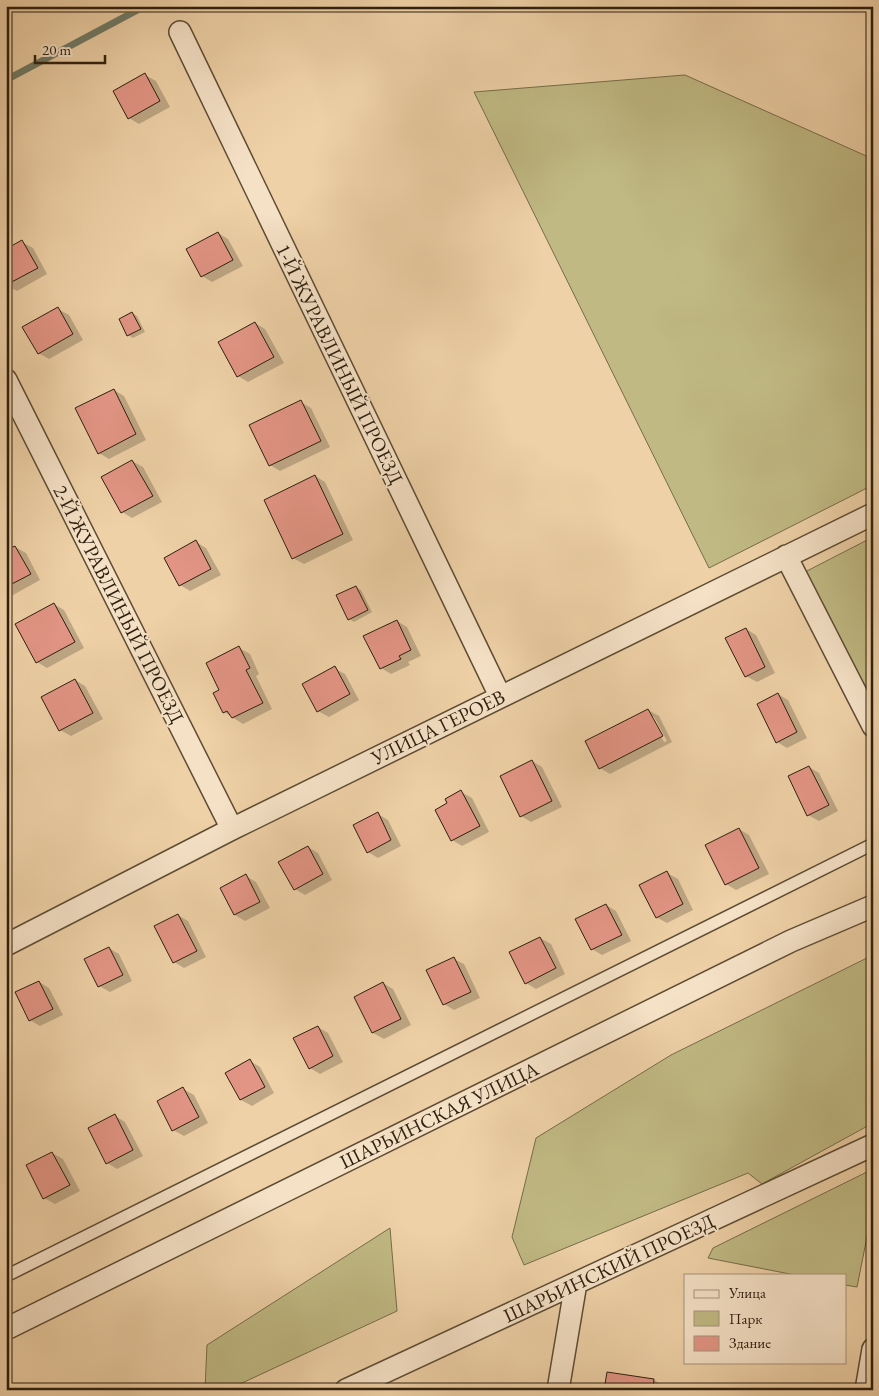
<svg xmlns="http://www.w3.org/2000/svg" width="879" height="1396" font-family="'EB Garamond',serif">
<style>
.green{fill:#c0b983;stroke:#766c48}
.shadow{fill:#0003;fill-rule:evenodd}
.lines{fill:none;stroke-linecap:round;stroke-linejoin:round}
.stream{stroke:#6f7b67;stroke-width:7}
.building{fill:#e39585;stroke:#2d1f0e}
.lane-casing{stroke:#5e4c34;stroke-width:14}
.street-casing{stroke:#5e4c34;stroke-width:24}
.lane{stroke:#f5e1c6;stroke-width:11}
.street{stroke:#f5e1c6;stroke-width:21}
.labels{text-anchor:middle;stroke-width:4;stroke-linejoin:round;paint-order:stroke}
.street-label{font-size:20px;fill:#2d1f0e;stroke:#f5e1c6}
</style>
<rect width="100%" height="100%" fill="#efd1a7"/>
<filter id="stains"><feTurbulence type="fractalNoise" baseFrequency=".004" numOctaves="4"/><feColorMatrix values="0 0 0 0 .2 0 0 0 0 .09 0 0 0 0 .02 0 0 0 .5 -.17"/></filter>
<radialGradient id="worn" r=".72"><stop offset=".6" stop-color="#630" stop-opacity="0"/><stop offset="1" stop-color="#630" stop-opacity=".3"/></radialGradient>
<path class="green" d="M685,75l188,84v326l-164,83 -235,-476z
M873,537v165l-70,-129z
M873,955v168l-111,61 -14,-11 -224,92 -12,-28 24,-99 135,-83z
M873,1169v38l-16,80 -12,-2v-10h-50l-87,-17 5,-10z
M390,1228l7,83 -170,79h-22l2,-45z"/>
<path class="shadow" d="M145,75l11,6 14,26 -31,17 -10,-6z
M218,233l10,6 15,27 -31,16 -10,-6z
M22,242l11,6 14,26 -30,17 -11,-6v-35z
M58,309l11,6 14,25 -34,19 -11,-6z
M132,313l5,3 8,16 -12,6 -5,-3z
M255,323l10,6 19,34 -36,19 -10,-6 -19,-33z
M114,390l10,6 22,44 -37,19 -10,-6z
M301,402l10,6 19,39 -50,24 -10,-6z
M132,461l11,6 19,35 -30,16 -10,-6 -19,-35z
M315,476l10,6 28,58 -49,24 -11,-6z
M6,498l4,8 -4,3z
M196,542l10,6 15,27 -31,16 -10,-6z
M15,547l11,6 14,27 -34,19v-47z
M356,587l5,3 11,22 -18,10 -5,-3z
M54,604l10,6 20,38 -37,20 -10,-6z
M397,621l10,6 14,29 -13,6 2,3 -19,9 -10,-6z
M746,629l10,6 19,38 -18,9 -11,-6z
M239,648l11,6 9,20 -3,2 16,33 -29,15 -19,-12 -3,-21z
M334,668l11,6 14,26 -30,17 -11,-6z
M75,680l10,6 18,33 -32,17 -11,-6z
M778,694l10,6 19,38 -20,10 -10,-6z
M648,710l11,6 13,26 -62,32 -10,-6zM651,717h3l13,24 -3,1z
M532,761l10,6 20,40 -31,15 -10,-6z
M809,767l10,6 19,38 -19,10 -11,-6z
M461,792l11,6 17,34 -27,14 -10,-6 -3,-36z
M378,814l10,6 13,26 -23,12 -10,-6z
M739,829l10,6 20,39 -33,16 -10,-6z
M308,847l10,6 14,27 -27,15 -10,-6z
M667,873l11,6 15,31 -26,13 -11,-6z
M246,876l10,6 14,26 -25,13 -10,-6 -14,-27z
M606,905l10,6 15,30 -29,14 -10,-6z
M178,915l10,6 18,36 -22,11 -10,-6z
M540,938l11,6 14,30 -29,15 -10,-6z
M109,948l10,6 13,27 -22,11 -11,-6z
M454,959l10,5 16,34 -26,12 -10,-6z
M39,982l10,6 14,27 -23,11 -10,-6z
M383,983l10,6 18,36 -27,14 -11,-6 -18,-36z
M318,1027l10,6 15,29 -23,12 -10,-6z
M250,1061l10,6 14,26 -22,13 -11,-6 -14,-27z
M183,1089l11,6 14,28 -24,13 -11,-6z
M115,1116l10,6 18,34 -26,13 -10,-6z
M52,1153l11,6 17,32 -25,13 -11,-6z
M654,1380l10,6v4h-58z"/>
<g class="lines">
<path class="stream" d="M864,6l9,6
M6,80l139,-74"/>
</g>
<path class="building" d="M145,73l15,28 -32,18 -15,-28z
M218,232l15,28 -32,17 -15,-28z
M22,240l16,28 -32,17v-36z
M58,307l15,27 -35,20 -16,-27z
M132,312l9,17 -14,7 -8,-17z
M255,322l19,35 -37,20 -19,-35z
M114,389l22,45 -38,20 -23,-46z
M301,400l20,41 -52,25 -20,-41z
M132,460l21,36 -32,17 -20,-36z
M315,475l28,59 -51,25 -28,-59z
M196,540l15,29 -32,17 -15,-28z
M15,546l16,28 -25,13v-37z
M356,586l12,24 -20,10 -12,-25z
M54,603l21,39 -39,21 -21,-39z
M397,620l14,30 -12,6 2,3 -21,10 -17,-33z
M746,628l19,39 -20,10 -20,-39z
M239,646l11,22 -4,2 17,33 -31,15 -5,-7 -4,2 -10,-20 6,-3 -13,-27z
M335,666l15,28 -33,18 -15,-28z
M75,679l18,34 -34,18 -18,-34z
M778,693l19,39 -21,11 -19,-39z
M648,709l15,27 -64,33 -14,-28z
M532,760l20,41 -32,16 -20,-41z
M809,766l20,39 -22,11 -19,-40z
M461,790l19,36 -29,15 -16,-31 12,-7 -2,-4z
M378,812l13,28 -24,13 -14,-28z
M739,828l20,40 -34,17 -20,-40z
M308,846l15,28 -29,16 -16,-28z
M667,871l16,33 -27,14 -17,-33z
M246,874l14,28 -26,13 -14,-27z
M606,904l16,31 -31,15 -16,-31z
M178,914l19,37 -24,12 -19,-37z
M540,937l16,31 -31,16 -16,-32z
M109,947l14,28 -25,12 -14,-28z
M454,957l17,35 -28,13 -17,-35z
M39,981l14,28 -24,12 -14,-29z
M383,982l18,37 -29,14 -18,-36z
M318,1026l15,30 -24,13 -16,-31z
M250,1059l15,28 -25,13 -15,-27z
M183,1087l16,30 -27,14 -15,-30z
M115,1114l18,36 -27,14 -18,-36z
M52,1152l18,33 -27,14 -17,-34z
M607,1372l47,7 -1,11h-49z"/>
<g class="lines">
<defs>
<path id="lane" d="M6,1276l867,-432"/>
<path id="street" d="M180,32l320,664
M6,380l226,449
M786,556l87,170
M6,945l226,-116 641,-315
M6,1329l785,-388 82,-35
M346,1390l527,-245
M558,1390l18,-107
M866,1390l7,-41"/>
</defs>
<use href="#lane" class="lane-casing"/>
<use href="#street" class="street-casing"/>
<use href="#lane" class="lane"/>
<use href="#street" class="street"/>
</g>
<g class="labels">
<g class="street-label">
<text transform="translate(340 364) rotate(64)" y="7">1-Й ЖУРАВЛИНЫЙ ПРОЕЗД</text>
<text transform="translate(119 604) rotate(63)" y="7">2-Й ЖУРАВЛИНЫЙ ПРОЕЗД</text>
<text transform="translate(438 727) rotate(-26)" y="7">УЛИЦА ГЕРОЕВ</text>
<text transform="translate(439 1115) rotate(-26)" y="7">ШАРЬИНСКАЯ УЛИЦА</text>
<text transform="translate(609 1268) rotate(-25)" y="7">ШАРЬИНСКИЙ ПРОЕЗД</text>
</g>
</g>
<rect width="879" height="1396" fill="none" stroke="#efd1a7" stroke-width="25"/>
<rect x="8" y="8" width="864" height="1381" fill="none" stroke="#2d1f0e" stroke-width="2.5"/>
<rect x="12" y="12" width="854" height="1371" fill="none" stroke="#2d1f0e"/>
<rect x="684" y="1274" width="162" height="90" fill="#f5e1c6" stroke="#a5937c"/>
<rect x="694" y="1290" width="25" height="8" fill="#f5e1c6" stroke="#a5937c"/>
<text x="729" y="1298" font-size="15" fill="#2d1f0e">Улица</text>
<rect x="694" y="1311" width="25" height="15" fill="#c0b983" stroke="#a5937c"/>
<text x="729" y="1324" font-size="15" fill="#2d1f0e">Парк</text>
<rect x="694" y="1336" width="25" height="15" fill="#e39585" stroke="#a5937c"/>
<text x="729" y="1348" font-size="15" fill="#2d1f0e">Здание</text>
<path d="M35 55v8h70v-8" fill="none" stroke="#2d1f0e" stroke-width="2.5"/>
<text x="42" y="55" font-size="15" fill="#2d1f0e" stroke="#f5e1c6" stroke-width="4" paint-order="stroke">20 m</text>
<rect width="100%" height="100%" filter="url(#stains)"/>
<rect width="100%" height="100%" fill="url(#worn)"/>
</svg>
